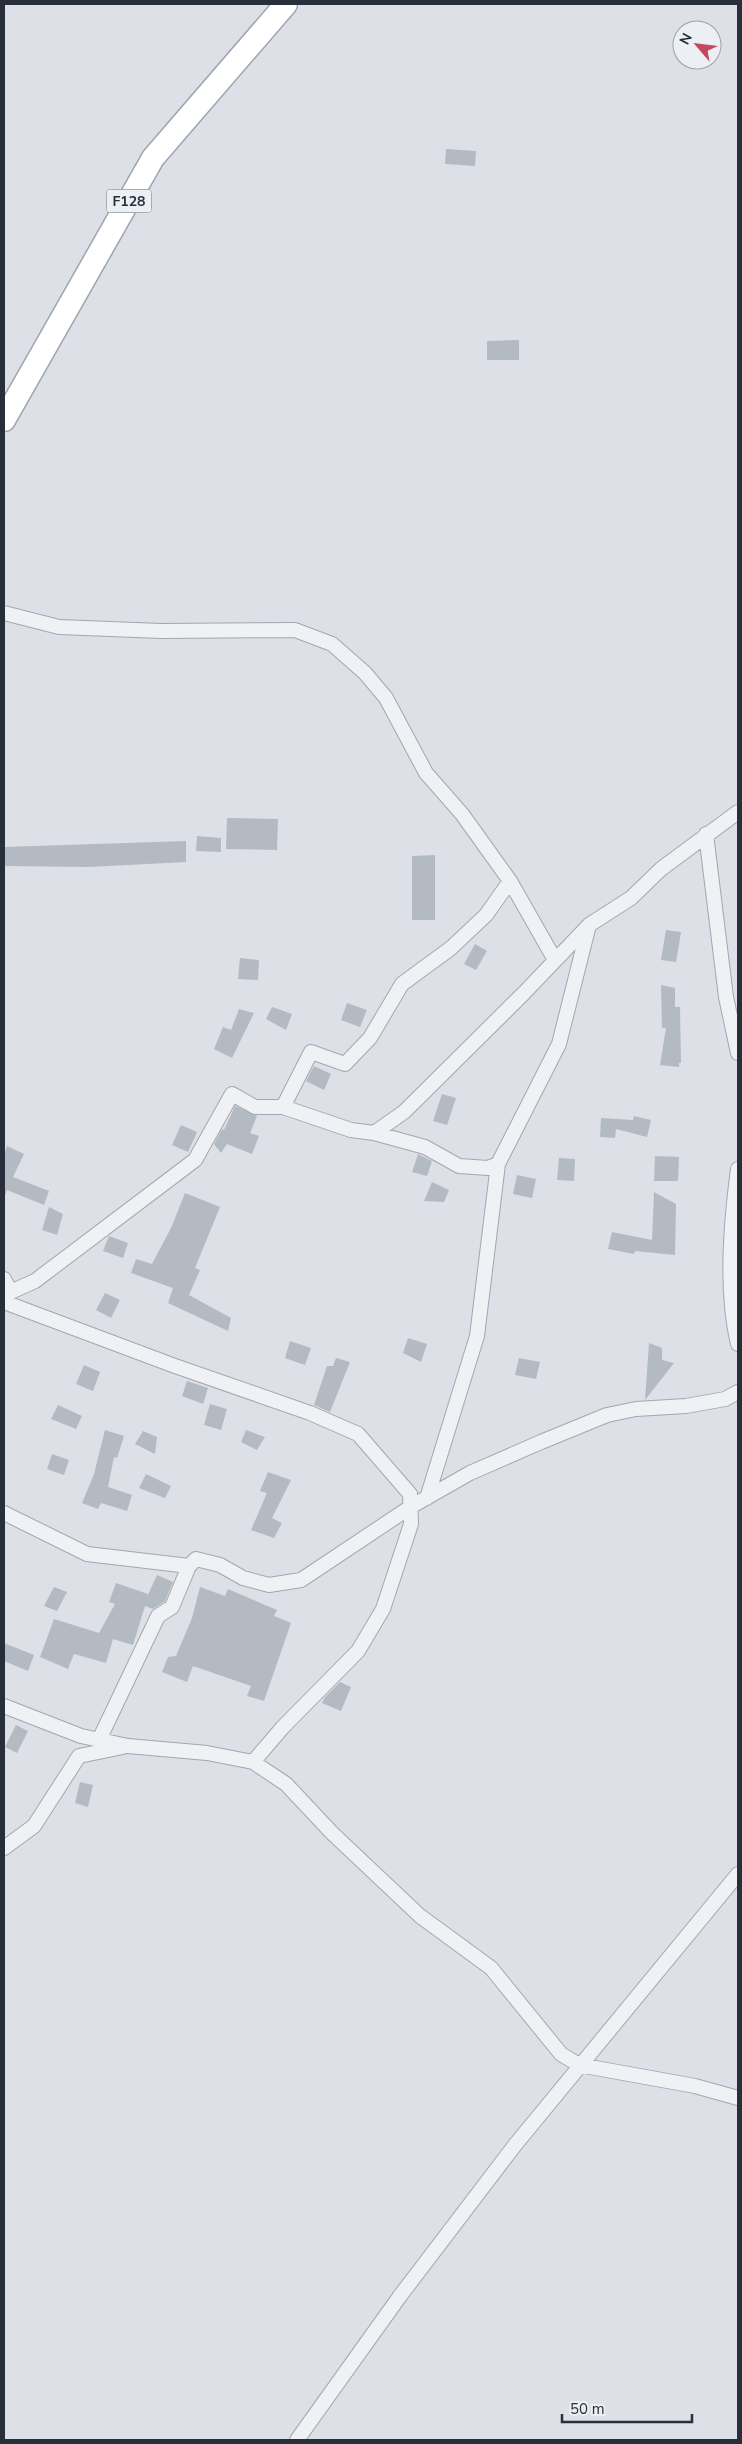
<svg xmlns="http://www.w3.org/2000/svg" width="742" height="2444" font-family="'Nunito Sans',sans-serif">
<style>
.building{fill:#b4bac2}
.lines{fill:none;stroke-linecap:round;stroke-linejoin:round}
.street-casing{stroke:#a3a7af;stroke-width:16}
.primary-casing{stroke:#9da5b1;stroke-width:25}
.street{stroke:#eff1f4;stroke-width:14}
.primary{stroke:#fff;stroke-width:22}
.labels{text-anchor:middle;stroke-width:4.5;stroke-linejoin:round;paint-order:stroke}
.shield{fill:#eceff4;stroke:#626972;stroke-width:1}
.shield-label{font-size:14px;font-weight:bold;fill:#272f3b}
</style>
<rect width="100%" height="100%" fill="#dde0e6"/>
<path class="building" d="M446,149l30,2 -1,15 -30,-2z
M519,340v20h-32v-19z
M227,818l51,1 -1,31 -51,-1z
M197,836l24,2v14l-25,-1z
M186,841v21l-98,5 -84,-1v-19z
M435,855v65h-23v-64z
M666,930l15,2 -5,30 -15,-2z
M475,944l12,7 -11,19 -12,-6z
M240,958l19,2 -1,20 -20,-1z
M661,985l14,3v19h5l1,56h-2v4l-19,-2 6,-37h-4z
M347,1003l20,7 -7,17 -19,-7z
M272,1007l20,7 -6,16 -20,-11z
M239,1009l15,4 -22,45 -18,-9 9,-22 8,3z
M314,1066l17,8 -7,16 -18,-9z
M442,1094l14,4 -9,27 -14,-4z
M235,1106l22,10 -7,17 9,3 -7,18 -25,-10 -6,9 -7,-9 8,-15 2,1z
M634,1116l17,4 -4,17 -31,-8 -1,9 -15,-1 1,-19 32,2z
M181,1125l16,7 -9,20 -16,-7z
M7,1146l17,8 -11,23 36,14 -5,14 -37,-15 -3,8v-43z
M418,1154l14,7 -5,15 -15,-4z
M655,1156l24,1 -1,24h-24z
M559,1158l16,1 -1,22 -17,-1z
M517,1175l19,4 -4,19 -19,-4z
M432,1182l17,8 -5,12 -20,-1z
M654,1192l22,12 -1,51 -40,-4 -1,3 -26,-5 4,-17 40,8z
M185,1193l35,14 -25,61 5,2 -11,25 42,23 -3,13 -60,-28 5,-15 -42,-15 5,-14 16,5 19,-36z
M49,1207l14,7 -6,21 -15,-5z
M109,1236l19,7 -5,15 -20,-7z
M105,1293l15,7 -9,18 -15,-8z
M408,1338l19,6 -6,18 -18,-9z
M290,1341l21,7 -6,17 -20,-7z
M649,1343l13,5v12l12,3 -29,37z
M336,1358l14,4 -20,50 -16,-7 13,-39h6z
M519,1358l21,4 -4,17 -21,-4z
M84,1365l16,7 -7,19 -17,-7z
M187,1381l21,7 -5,16 -21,-8z
M210,1404l17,5 -6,21 -17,-5z
M58,1405l24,11 -6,13 -25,-10z
M105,1430l19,6 -7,22 -3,-1 -6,30 24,8 -5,16 -26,-8 -3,6 -16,-6 12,-29z
M246,1430l19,7 -8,13 -16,-8z
M143,1431l14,6 -2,17 -20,-10z
M52,1454l17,6 -5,15 -17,-6z
M268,1472l23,8 -19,38 10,5 -8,15 -23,-8 16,-37 -7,-2z
M146,1474l25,12 -6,12 -26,-10z
M157,1575l16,7 -8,19 -12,8 -8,-3 -12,39 -20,-6 -7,24 -32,-9 -6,15 -28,-12 14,-38 45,14 16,-29 -6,-2 7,-19 32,11 -1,3z
M54,1587l13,5 -10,19 -13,-5z
M200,1587l25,9 3,-7 49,21 -3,6 17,7 -27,78 -17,-5 4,-10 -58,-20 -6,16 -25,-10 6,-15 8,-1 16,-38z
M4,1643l30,12 -6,16 -24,-10z
M340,1682l11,5 -10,24 -19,-8 3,-6z
M16,1725l12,6 -11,22 -12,-6z
M80,1782l13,3 -5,22 -13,-4z"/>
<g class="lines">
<defs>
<path id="street" d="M4,613l55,14 102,4 134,-1 37,14 33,29 21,25 40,75 36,41 48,67 45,79
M706,834l20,163 12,56
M283,1107l28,-55 34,12 25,-26 32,-54 49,-36 35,-33 24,-34
M374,1133l30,-21 120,-119 65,-68 42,-27 30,-29 77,-57
M738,1169c-7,54 -13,121 0,175
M4,1279l7,13
M4,1295l31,-14 160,-121 37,-66 23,13h28l68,23 23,3 51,14 34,19 29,2 10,-4
M4,1302l171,64 135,47 48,21 52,60 1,30 -28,85 -25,42 -75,76 -30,35
M427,1498l50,-162 21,-172 61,-120 30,-119
M4,1513l83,41 102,12 7,-7 24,6 23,13 26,7 32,-5 111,-74 58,-33 71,-31 66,-27 29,-6 50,-3 39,-7 13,-7
M4,1706l77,30 47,10 79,7 46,9 33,22 46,49 88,83 71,52 70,86 18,11 116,21 43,12
M99,1740l59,-124 14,-9 17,-41
M4,1848l30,-22 45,-70 44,-9
M297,2440l103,-144 115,-151 223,-271"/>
<path id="primary" d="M4,420l149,-262 133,-154"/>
</defs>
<use href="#street" class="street-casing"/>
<use href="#primary" class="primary-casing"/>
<use href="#street" class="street"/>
<use href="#primary" class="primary"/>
</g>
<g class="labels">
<rect class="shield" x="106.5" y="189.5" width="45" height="23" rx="4"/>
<g class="shield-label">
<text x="129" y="206">F128</text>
</g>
</g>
<rect width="742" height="2444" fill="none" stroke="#272f3b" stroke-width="10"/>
<g transform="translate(697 45) rotate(298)"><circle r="24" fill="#eceff4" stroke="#9da2aa"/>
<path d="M0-4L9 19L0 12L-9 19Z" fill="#c5475e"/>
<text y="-8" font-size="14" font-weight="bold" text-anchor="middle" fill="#272f3b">N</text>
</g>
<path d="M562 2414v8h130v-8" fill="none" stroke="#272f3b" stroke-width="2.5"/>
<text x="570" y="2414" font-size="15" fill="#272f3b" stroke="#eceff4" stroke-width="4" paint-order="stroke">50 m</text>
</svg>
